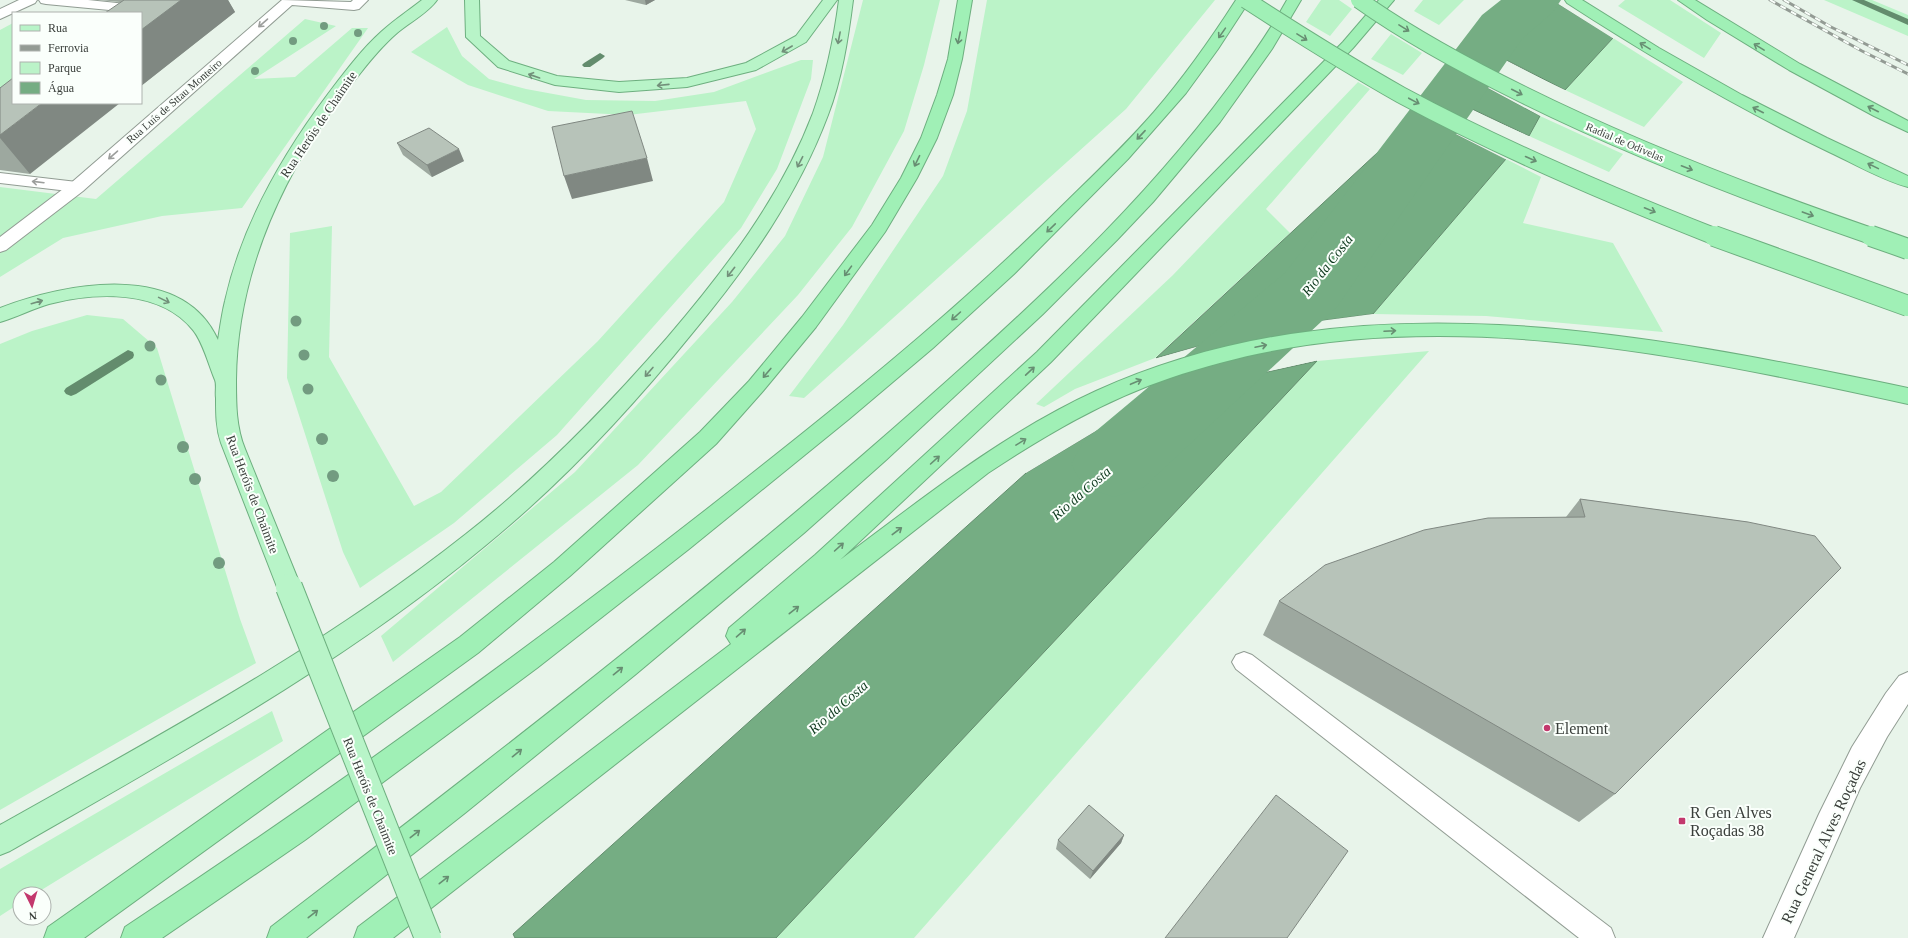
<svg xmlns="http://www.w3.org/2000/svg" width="1908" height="938" font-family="Georgia,serif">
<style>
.green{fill:#bbf3c8}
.water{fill:#75ad83;stroke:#638c6d}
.pier{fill:#e8f4ea}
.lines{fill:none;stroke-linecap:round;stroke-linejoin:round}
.stream{fill:#638c6d;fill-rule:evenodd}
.river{fill:#75ad83;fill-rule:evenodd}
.service-casing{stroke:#919c93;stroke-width:2}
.minor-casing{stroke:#919c93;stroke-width:2}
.tertiary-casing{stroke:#919c93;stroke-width:2}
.primary-casing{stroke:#6daf7f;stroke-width:2}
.trunk-casing{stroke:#6daf7f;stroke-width:2}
.service{fill:#fff;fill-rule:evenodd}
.minor{fill:#fff;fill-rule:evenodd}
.tertiary{fill:#fff;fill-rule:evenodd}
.primary{fill:#b8f4c8;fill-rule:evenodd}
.trunk{fill:#a0f0b6;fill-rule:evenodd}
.rail-casing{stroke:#939b94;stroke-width:3}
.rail{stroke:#fafffb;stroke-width:2;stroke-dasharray:6;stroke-linecap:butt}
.primary-bridge-casing{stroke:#6daf7f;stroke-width:28;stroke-linecap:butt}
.trunk-bridge-far1-casing{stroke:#6daf7f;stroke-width:18;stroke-linecap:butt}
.trunk-bridge-casing{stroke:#6daf7f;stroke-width:22;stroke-linecap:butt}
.primary-bridge{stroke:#b8f4c8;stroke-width:26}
.trunk-bridge-far1{stroke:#a0f0b6;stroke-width:16}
.trunk-bridge{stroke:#a0f0b6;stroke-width:20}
.tree{fill:#729b80}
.wall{fill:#9da89f}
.shaded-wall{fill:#808882}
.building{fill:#b7c3b9;stroke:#808882}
.oneway{stroke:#9c9e9c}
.oneway2{stroke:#678e72}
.oneway3{stroke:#72907a}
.poi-dot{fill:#c3386d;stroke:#fafffb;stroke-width:1.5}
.labels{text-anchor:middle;stroke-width:4;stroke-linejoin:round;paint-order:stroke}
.far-street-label{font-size:11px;fill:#393e3a;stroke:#fafffb}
.street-label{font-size:13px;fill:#393e3a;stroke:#fafffb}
.water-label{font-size:14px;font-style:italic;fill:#0a361a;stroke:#fafffb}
.near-poi-label{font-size:16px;fill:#393e3a;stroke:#fafffb;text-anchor:start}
.near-street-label{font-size:16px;fill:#393e3a;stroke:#fafffb}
</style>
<rect width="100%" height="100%" fill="#e8f4ea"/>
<path class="green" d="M863,0h77l-16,65 -20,66 -52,96 -54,68 -160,170 -245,197 -12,-26 194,-164 157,-170 53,-66 38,-79z
M987,0h228l-89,109 -322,289 -15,-2 54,-71 100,-149 24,-65z
M1321,0h18l13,9 -22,27 -24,-14z
M1423,0h41l-25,25 -25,-14z
M1625,0h45l51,33 -17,25 -86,-52z
M1824,0h48l36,15v21z
M305,19l31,7 -82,53 41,-2 57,-49h16l-126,180 -80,8 -99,22 -63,39v-90l96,12z
M13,23v69l-13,9v-71z
M447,27l15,29 27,23 37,10 60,11 69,1 59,-9 87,-32h12l-2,19 -34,90 -36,59 -184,207 -103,88 -94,65 -17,-36 -56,-174 3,-145 42,-7 -3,131 85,149 27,-14 157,-151 126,-139 32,-73 -10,-28 -118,14 -80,-4 -80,-26 -57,-33z
M1391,34l31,19 -19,22 -32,-16z
M1613,38l70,44 -39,45 -79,-37z
M1358,82l12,7 -104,120 24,24 -135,125 -80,31 -31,18 -8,-3 137,-129z
M1540,116l83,38 -14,18 -80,-36z
M1506,159l35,18 -18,46 90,20 50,89 -177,-16 -113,-2z
M87,315l36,4 34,29 83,271 16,44 -256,147v-466l32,-13z
M1429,351l-515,587h-138l541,-577z
M272,711l11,30 -248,153h-15v9l-20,13v-47z"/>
<path class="water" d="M1512,0h40l61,38 -48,52 -92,-47z
M1451,68l89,48 -11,20 -99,-47z
M1418,115l88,44 -133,155 -76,10 -73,15 -68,19z
M1317,361l-541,577h-261l-2,-4 513,-461 103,-62 38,-17z"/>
<path class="pier" d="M1552,0h4l58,37v2z
M1471,42l62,33 34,16 -3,1 -32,-15 -60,-32z
M1449,67h3l89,47 1,3z
M1428,88l60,30 43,19 -3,1 -41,-18 -58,-29z
M1419,113l87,44 1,3 -91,-46z
M1373,314h2l-2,2 -75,10 -74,15 -68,19 -2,-1 70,-20 73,-15z
M1316,359l3,1 -152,34 -38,17 -103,62 -2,-2 104,-62 39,-17z"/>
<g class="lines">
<path class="stream" d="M1852,0h12l44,19v6z
M600,53l5,3 -2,2 -13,9h-6l-2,-2 2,-2z
M128,350l5,2 1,3 -1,3 -57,36 -5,2 -5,-2 -2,-3 2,-3z"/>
<path class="river" d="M1501,0h60l-8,12 -31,27 -185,268 -193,180 -30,10 -30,-10 -13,-23 13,-23 201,-168 197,-258z"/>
<defs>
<path id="service" d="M0,173l77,9 6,2 2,3 -2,3 -6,2 -77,-9z
M1244,652l8,3 359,273 4,10h-36l-343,-269 -4,-7 4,-7z"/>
<path id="minor" d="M19,0h18l-2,3 -35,16v-10z
M39,0h49l67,7 5,1 2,3 -16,14 -5,1 1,-12 -1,-1 -95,-9 -5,-1z
M282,0l69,2 2,-2h15l-9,9 -5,1 -62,-5 -209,186 -77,59 -6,2v-15l71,-54z"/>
<path id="tertiary" d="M1908,672v32l-21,33 -27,51 -66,150h-31l56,-124 33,-67 34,-54 13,-17z"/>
<path id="primary" d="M422,0h15c-9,13 -27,22 -40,33 -15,13 -29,30 -42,47 -69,85 -118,190 -119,300 0,24 0,47 9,69l56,138 -4,7 -8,3 -8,-3 -4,-7 -56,-144c-5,-15 -5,-29 -5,-45 -1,-6 1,-13 -1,-18 -6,-14 -12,-38 -22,-50 -33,-41 -98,-38 -144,-26 -17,5 -32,13 -49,18v-14c65,-25 182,-48 218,32 2,-13 4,-27 7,-39 17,-76 57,-146 103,-207 16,-21 33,-44 53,-62 13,-12 27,-21 41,-32z
M465,0h14l1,36 29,25 48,15 62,6 68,-4 59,-15 50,-27 27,-36h14l-31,42 -50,28 -69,17 -68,5 -64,-7 -57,-18 -32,-30z
M839,0h14c-5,39 -11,79 -25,115 -30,80 -80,151 -134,216 -63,78 -131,151 -208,214 -145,121 -313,212 -476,306l-10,4v-30c160,-90 322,-177 466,-291 74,-58 140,-126 201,-196 58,-68 114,-141 146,-225 13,-36 21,-75 26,-113z"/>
<path id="trunk" d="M958,0h14l-10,59 -9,36 -16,43 -20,40 -32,54 -69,95 -53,64 -47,53 -146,132 -92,77 -394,285h-40l4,-11 412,-290 94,-75 146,-130 49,-51 53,-64 70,-92 29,-47 20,-40 16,-43 11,-36z
M1236,0h14l-32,49 -32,44 -58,66 -114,115 -81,74 -84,71 -160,130 -152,119 -232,172 -143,98h-41l4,-11c220,-145 433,-299 639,-463 105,-83 208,-168 303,-263 30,-29 60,-58 87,-89 30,-35 57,-73 82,-112z
M1287,0h14l-29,49 -52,73 -67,80 -36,38 -74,74 -157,146 -82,73 -168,141 -171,139 -159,125h-39l4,-11c221,-169 441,-338 649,-522 111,-98 221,-199 309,-318 21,-28 41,-56 58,-87z
M1379,0h15l-41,48 -302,314 -211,198c82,-61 162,-126 256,-169 257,-117 548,-58 812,-3v16c-239,-52 -499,-109 -738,-26 -65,22 -125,57 -182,95l-595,465h-39l4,-11 373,-283 -5,-8 3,-8 86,-73 222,-203 306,-310z
M1565,0h17l77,48 83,47 85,43 81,38v11c-25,-6 -59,-26 -83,-37 -89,-43 -175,-93 -258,-147z
M1678,0h17l105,64 108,57v11l-34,-16 -85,-46 -82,-50z"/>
</defs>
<use href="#service" class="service-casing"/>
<use href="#minor" class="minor-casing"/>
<use href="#tertiary" class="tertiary-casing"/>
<use href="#primary" class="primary-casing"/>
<use href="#trunk" class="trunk-casing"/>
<use href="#service" class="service"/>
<use href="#minor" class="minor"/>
<use href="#tertiary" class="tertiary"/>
<use href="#primary" class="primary"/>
<use href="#trunk" class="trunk"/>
<defs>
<path id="rail" d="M1770,0l92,51 46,23
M1784,0l47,27 77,38"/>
</defs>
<use href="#rail" class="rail-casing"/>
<use href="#rail" class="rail"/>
<defs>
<path id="primary-bridge" d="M289,587l139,351"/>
<path id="trunk-bridge-far1" d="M1246,0c51,33 102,65 155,95 102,55 208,100 315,142
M1359,0c52,37 108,67 165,95 113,56 231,101 350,142"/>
<path id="trunk-bridge" d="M1714,236l194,70
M1871,236l37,13"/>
</defs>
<use href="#primary-bridge" class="primary-bridge-casing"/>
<use href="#trunk-bridge-far1" class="trunk-bridge-far1-casing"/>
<use href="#trunk-bridge" class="trunk-bridge-casing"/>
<use href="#primary-bridge" class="primary-bridge"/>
<use href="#trunk-bridge-far1" class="trunk-bridge-far1"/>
<use href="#trunk-bridge" class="trunk-bridge"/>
</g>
<g class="tree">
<circle cx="324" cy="26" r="4"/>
<circle cx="358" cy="33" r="4"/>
<circle cx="293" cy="41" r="4"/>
<circle cx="255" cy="71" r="4"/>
<circle cx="296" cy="321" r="5.5"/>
<circle cx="150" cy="346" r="5.5"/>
<circle cx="304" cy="355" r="5.5"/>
<circle cx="161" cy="380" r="5.5"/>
<circle cx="308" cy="389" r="5.5"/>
<circle cx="322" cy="439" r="6"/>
<circle cx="183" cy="447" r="6"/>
<circle cx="333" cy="476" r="6"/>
<circle cx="195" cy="479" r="6"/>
<circle cx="219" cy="563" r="6"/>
</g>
<path class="wall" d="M99,0h129l7,12 -94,74v-73l-21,-11z
M625,0h30l-9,5z
M0,88l30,86 -30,-4z
M397,143l67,18 -32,16 -29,-22z
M1580,499l168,23 -133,272 -36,28 -316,-187 16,-34 287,-84z
M1124,835l-3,8 -31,36 -34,-30 2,-9z"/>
<path class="shaded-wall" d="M181,0h47l7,12 -94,74v-56z
M645,0h10l-9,5z
M42,103h78l-90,71 -30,-36v-3z
M459,149l5,12 -32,16 -5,-12z
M647,158l6,23 -81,18 -8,-23z
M1124,835l-3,8 -31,36 3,-8z"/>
<path class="building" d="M124,0h57l-40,30v-17h-36z
M13,78v25h29l-42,32v-47z
M632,111l15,47 -83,18 -12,-49z
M429,128l30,21 -32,16 -30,-22z
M1580,499l168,23 67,14 26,32 -226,226 -336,-193 46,-36 99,-35 64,-12 97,-1z
M1276,795l72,56 -61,87h-122z
M1089,805l35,30 -31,36 -35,-31z"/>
<defs><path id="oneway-shaft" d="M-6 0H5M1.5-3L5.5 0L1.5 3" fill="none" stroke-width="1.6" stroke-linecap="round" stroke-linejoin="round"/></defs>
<g class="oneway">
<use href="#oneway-shaft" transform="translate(263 23) rotate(139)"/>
<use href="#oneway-shaft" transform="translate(113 155) rotate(139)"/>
<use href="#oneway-shaft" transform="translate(38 182) rotate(-173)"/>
</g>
<g class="oneway2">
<use href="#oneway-shaft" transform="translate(1404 28) rotate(32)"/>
<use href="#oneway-shaft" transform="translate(1222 33) rotate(125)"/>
<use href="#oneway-shaft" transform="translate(1302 37) rotate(32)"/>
<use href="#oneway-shaft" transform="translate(959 38) rotate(102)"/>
<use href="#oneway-shaft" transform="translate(1645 46) rotate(-149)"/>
<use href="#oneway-shaft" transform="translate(1759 47) rotate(-149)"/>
<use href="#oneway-shaft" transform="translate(1517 92) rotate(27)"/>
<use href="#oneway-shaft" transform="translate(1414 101) rotate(28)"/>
<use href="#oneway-shaft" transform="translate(1873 109) rotate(-153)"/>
<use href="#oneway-shaft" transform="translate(1758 110) rotate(-153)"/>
<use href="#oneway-shaft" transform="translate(1141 135) rotate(133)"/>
<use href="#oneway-shaft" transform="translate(1531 159) rotate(24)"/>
<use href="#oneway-shaft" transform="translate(917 161) rotate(116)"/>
<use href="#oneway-shaft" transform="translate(1873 166) rotate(-154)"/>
<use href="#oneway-shaft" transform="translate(1687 168) rotate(21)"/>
<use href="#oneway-shaft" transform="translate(1650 210) rotate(22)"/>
<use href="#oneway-shaft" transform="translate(1808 214) rotate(20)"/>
<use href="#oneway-shaft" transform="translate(1051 228) rotate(136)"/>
<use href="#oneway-shaft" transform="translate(848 271) rotate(126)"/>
<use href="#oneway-shaft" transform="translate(956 316) rotate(138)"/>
<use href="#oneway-shaft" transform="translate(1390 331) rotate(-3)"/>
<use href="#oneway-shaft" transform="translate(1261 346) rotate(-12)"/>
<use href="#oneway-shaft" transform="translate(1030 371) rotate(-43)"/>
<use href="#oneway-shaft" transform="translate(767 373) rotate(130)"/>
<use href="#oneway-shaft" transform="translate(1136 382) rotate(-23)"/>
<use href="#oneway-shaft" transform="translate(1021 442) rotate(-32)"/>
<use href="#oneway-shaft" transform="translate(935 460) rotate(-42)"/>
<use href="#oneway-shaft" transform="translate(897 531) rotate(-37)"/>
<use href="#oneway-shaft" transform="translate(839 547) rotate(-42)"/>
<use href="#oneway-shaft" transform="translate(794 610) rotate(-38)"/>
<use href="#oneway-shaft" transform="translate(741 633) rotate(-41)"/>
<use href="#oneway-shaft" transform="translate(618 671) rotate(-39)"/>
<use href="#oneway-shaft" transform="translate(517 753) rotate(-39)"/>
<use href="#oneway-shaft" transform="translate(415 834) rotate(-38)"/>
<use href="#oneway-shaft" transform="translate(444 880) rotate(-38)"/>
<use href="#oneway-shaft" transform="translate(313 914) rotate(-38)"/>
</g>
<g class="oneway3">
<use href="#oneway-shaft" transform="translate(839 38) rotate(101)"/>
<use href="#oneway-shaft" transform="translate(787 49) rotate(150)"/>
<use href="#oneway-shaft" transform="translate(534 76) rotate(-161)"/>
<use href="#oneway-shaft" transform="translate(663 85) rotate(174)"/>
<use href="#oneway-shaft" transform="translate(800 162) rotate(117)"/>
<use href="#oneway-shaft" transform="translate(731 272) rotate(128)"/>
<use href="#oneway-shaft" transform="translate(164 300) rotate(26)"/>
<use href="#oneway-shaft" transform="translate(37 302) rotate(-16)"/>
<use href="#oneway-shaft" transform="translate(649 372) rotate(131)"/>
</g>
<g class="poi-dot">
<circle cx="1547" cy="728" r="4"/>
<rect x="1678" y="817" width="8" height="8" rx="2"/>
</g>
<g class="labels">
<g class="far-street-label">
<text transform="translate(174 101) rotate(-41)" y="4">Rua Luís de Sttau Monteiro</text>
<text transform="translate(1625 142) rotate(23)" y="4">Radial de Odivelas</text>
</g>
<g class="street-label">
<text transform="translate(318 124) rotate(-56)" y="5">Rua Heróis de Chaimite</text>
<text transform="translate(253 494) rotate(69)" y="5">Rua Heróis de Chaimite</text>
<text transform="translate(371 796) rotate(68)" y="5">Rua Heróis de Chaimite</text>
</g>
<g class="water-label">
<text transform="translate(1327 265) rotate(-52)" y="5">Rio da Costa</text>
<text transform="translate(1081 493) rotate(-41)" y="5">Rio da Costa</text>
<text transform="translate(838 707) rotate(-41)" y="5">Rio da Costa</text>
</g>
<g class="near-poi-label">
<text x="1555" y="734">Element</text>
<text x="1690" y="818">R Gen Alves<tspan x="1690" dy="18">Roçadas 38</tspan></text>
</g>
<g class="near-street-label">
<text transform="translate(1823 841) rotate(-65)" y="6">Rua General Alves Roçadas</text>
</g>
</g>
<rect x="12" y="12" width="130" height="92" fill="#fafffb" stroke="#adb2ae"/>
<rect x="20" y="25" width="20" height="6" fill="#b8f4c8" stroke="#adb2ae"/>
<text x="48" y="32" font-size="12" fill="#393e3a">Rua</text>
<rect x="20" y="45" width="20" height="6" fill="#939b94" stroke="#adb2ae"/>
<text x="48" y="52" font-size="12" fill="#393e3a">Ferrovia</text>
<rect x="20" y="62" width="20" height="12" fill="#bbf3c8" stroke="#adb2ae"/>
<text x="48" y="72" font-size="12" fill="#393e3a">Parque</text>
<rect x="20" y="82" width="20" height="12" fill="#75ad83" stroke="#adb2ae"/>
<text x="48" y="92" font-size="12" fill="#393e3a">Água</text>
<g transform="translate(32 906) rotate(175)"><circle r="19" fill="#fafffb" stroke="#adb2ae"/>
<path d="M0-3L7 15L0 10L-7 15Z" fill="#c3386d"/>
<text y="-6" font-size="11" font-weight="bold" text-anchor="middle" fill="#393e3a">N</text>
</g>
</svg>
